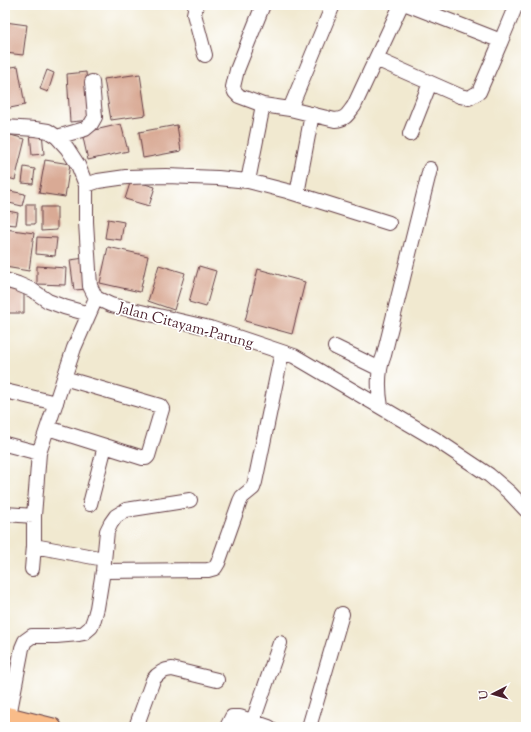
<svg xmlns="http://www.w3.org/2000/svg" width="531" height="732" font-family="'Sorts Mill Goudy',serif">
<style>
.building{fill:#d9aa95}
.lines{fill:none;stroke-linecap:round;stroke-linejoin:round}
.minor-casing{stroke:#633d44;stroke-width:16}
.major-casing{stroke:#633d44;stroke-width:19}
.minor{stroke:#fff;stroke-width:14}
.major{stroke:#f9bc89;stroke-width:17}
.labels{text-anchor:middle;stroke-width:3.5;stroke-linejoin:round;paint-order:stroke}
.street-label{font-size:15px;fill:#4a1f2b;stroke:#fff}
</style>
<rect width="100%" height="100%" fill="#fff"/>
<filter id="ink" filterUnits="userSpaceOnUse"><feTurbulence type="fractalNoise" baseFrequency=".025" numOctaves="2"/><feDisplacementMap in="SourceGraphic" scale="8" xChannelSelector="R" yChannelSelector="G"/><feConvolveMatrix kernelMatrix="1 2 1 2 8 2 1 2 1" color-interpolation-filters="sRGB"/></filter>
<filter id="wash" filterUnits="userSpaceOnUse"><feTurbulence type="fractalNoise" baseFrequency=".012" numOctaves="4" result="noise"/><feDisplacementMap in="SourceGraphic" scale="16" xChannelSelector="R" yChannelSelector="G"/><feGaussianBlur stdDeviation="0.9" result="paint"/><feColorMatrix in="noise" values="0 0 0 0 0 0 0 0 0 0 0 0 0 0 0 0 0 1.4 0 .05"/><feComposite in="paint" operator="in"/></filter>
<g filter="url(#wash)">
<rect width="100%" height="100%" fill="#f1e9d0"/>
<g id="blocks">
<path class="building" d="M5,22l22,3 -4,30 -18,-2z
M18,66l7,39 -20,4v-41z
M47,70l7,3 -6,19 -8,-3z
M86,72l4,48 -20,2 -3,-48z
M140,74l6,41 -35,5 -7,-41z
M121,124l7,27 -40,9 -6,-27z
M177,125l4,26 -38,7 -4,-26z
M42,132l2,22 -12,1 -2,-22z
M7,134l18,5 -10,41 -10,-3v-36z
M45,160l25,4 -5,33 -26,-4z
M24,167l11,2 -2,15 -11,-1z
M131,180l24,7 -6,19 -24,-7z
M5,190l20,4 -3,12 -17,-4z
M26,204h9v20h-9z
M41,207h16v23l-16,1z
M8,211l10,2 -2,12 -10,-1z
M108,219l16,3 -3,18 -16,-2z
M5,229l29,4 -5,38 -24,-4z
M37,237l20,1 -2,18 -19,-2z
M108,247l40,9 -8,36 -40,-9z
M85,258l3,31 -14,1 -4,-30z
M159,265l26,8 -11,37 -26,-9z
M37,266l29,2 -1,17 -28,-1z
M199,266l17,5 -10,36 -17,-5z
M258,269l47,13 -13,52 -47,-13z
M5,289h19v24h-19z"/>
</g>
</g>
<g filter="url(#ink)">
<use href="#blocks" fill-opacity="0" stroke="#633d44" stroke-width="1"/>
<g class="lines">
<defs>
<path id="minor" d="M196,5l-2,9 11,41
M409,5l92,36 15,-36
M376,59l84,37 9,2 10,-6 22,-51
M263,105l27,4 45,11c11,-1 12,-5 19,-14l47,-101
M290,109l43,-104
M5,127l30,2 13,2 9,6 10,11 11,17 8,20v37l4,64 6,12 15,7 99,23 84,28 141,83 54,36 21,18 16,17
M410,134l20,-51
M57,137l28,-8 6,-5 4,-7 -3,-35
M248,181l15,-76 -24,-9 -4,-4 -2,-5 4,-17 26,-65
M86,185l12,-4 28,-4 40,-1 52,2 30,3 39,10 102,32
M297,194l15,-80
M5,280l13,4 14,6 16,11 16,6 25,7
M335,347l45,22
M5,391l51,12
M381,407c-3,-18 -4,-35 3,-52l46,-186
M48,428l95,30h3l2,-2 14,-47 -2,-3 -96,-28
M5,444l34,9 35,-105 22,-50
M90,504l15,-58
M5,514l29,2v30l-2,23
M34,516l5,-63
M34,546l70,13
M103,571l105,-1 7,-2 3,-5 22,-62 2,-4 11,-9 2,-6 27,-130
M9,716l13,-68 3,-7 7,-5h24l23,-2 5,-1 7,-6 3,-8 3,-11 6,-37 4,-40 4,-8 5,-7 10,-6 64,-10
M253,721l27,-78
M136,727l17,-47c5,-7 10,-10 19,-11l45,11
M227,727l5,-10h8l29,10
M309,727l33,-113"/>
<path id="major" d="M5,715l48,12"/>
</defs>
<use href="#minor" class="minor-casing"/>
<use href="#major" class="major-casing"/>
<use href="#minor" class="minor"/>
<use href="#major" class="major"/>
</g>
</g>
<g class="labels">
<g class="street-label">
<text transform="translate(186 325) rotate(15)" y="5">Jalan Citayam-Parung</text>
</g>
</g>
<rect width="531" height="732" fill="none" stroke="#fff" stroke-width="20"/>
<g transform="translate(493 694) rotate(264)" stroke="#ffffff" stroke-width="3" paint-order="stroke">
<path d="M0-3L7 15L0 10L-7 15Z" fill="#4a1f2b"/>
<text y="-6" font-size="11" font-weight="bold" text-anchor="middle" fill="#4a1f2b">U</text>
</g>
</svg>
